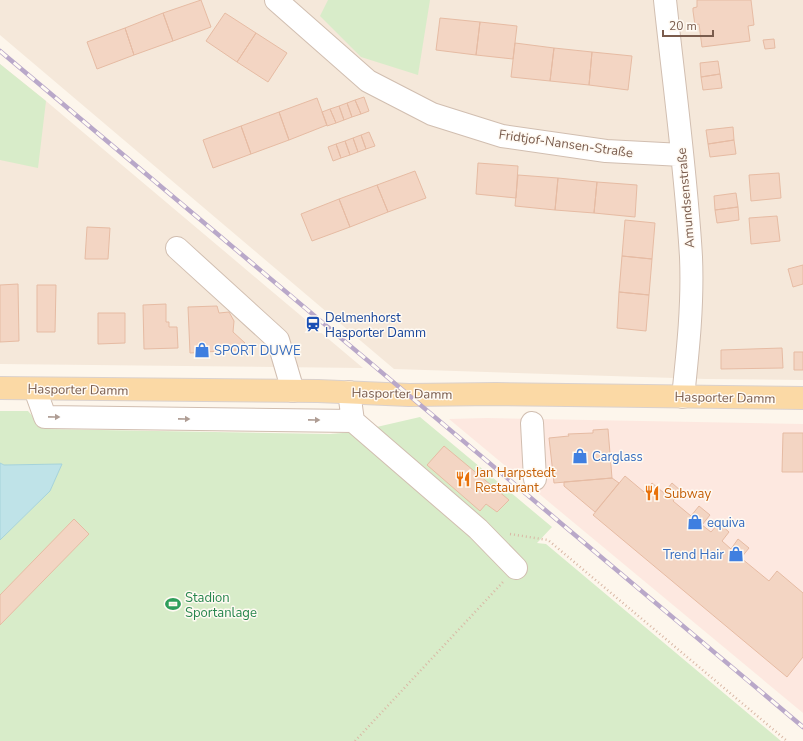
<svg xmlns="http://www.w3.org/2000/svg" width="803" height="741" font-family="'Nunito Sans',sans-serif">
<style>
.residential{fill:#f5e8da}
.commercial{fill:#fde8e0}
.green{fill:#d8ecc9}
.water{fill:#bfe3e8;stroke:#a5d3da}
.building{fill:#f3d5c3;stroke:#e6bba3}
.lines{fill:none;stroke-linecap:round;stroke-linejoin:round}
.minor-casing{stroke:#d1beb0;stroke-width:24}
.major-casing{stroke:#dad1cd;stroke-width:24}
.path{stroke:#d9b8a5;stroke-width:2.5;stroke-dasharray:1 3;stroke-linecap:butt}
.minor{stroke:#fff;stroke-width:22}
.major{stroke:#fbd9a5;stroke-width:22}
.rail-casing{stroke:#b9a8c9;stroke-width:4.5}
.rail{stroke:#fffaf3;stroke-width:3;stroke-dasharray:9;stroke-linecap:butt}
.oneway{fill:#af9d94}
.labels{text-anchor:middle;stroke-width:3;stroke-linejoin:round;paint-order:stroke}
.street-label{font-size:13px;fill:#7a5c4d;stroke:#fffaf3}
.transit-label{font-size:13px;fill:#164399;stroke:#fffaf3;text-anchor:start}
.shop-label{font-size:13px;fill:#366cbe;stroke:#fffaf3;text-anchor:start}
.food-label{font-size:13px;fill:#c56008;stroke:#fffaf3;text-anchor:start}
.leisure-label{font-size:13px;fill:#27864d;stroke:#fffaf3;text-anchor:start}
</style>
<rect width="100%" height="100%" fill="#fdf6ec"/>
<path class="residential" d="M0,0h803v380l-97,-1 -312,-10 -394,-334z
M0,64l46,37 317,267 -363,-4z"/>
<path class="commercial" d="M487,418l316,6v289l-354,-294z"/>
<path class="green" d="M328,0h102l-12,75 -57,-18 -41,-41z
M0,64l46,37 -8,67 -38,-8z
M0,411h28l16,18 286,5 25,-2 65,-15 132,110 -15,16 9,1 235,197h-781v-201l50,-49 12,-27 -58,1 -4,-2z"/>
<path class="water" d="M0,463l4,2 58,-1 -12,27 -50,49z"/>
<path class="building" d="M201,0l10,27 -38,14 -10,-28z
M697,0h54l3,25 -6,1 2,15 -48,6 -3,-23 -4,1 -2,-14v-3l4,-1z
M163,13l10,28 -39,14 -9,-27z
M225,13l31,20 -19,29 -31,-21z
M440,18l40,4 -4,33 -40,-5z
M480,22l37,4 -4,33 -37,-4z
M125,28l9,27 -37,14 -10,-27z
M256,33l31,20 -19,29 -31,-20z
M774,39l1,9 -10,1 -2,-9z
M515,43l39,5 -4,33 -39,-4z
M554,48l38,4 -3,33 -39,-4z
M592,52l40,4 -4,34 -39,-5z
M718,61l2,13 -19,3 -1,-14z
M720,74l2,14 -19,2 -2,-13z
M364,97l5,14 -8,3 -6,-14z
M317,98l10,27 -38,15 -10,-28z
M355,100l6,14 -9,3 -5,-14z
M347,103l5,14 -8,3 -5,-14z
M339,106l5,14 -8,3 -6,-14z
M330,109l6,14 -9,3 -5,-14z
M279,112l10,28 -38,14 -10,-28z
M241,126l10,28 -38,14 -10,-28z
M733,127l1,13 -26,4 -2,-14z
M369,132l6,14 -9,3 -5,-14z
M361,135l5,14 -8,3 -5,-14z
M353,138l5,14 -8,3 -5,-14z
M734,140l2,14 -26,3 -2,-13z
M345,141l5,14 -9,3 -5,-14z
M336,144l5,14 -8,3 -5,-14z
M478,163l40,3 -2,32 -40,-4z
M415,171l11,27 -38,14 -11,-27z
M779,173l2,25 -30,3 -2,-26z
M518,175l40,3 -3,32 -40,-4z
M558,178l39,4 -3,31 -39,-3z
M597,182l40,3 -2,32 -41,-4z
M377,185l11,27 -38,15 -11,-28z
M736,193l2,14 -23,3 -1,-14z
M339,199l11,28 -38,14 -11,-27z
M738,207l1,13 -22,3 -2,-13z
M777,216l3,25 -29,3 -2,-26z
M625,220l30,3 -3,36 -30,-3z
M87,227l23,1 -2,31h-23z
M622,256l30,3 -3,36 -30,-3z
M803,265v19l-10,3 -5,-18z
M18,284l1,57 -19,1v-57z
M37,285h19l-1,47h-18z
M619,292l30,3 -3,36 -29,-3z
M166,304v18h3v5h8l1,21 -34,1 -1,-44z
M217,306l2,7 10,-1 5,9 -1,11 12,11 -8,7 -47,3 -2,-46z
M98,313h27v30l-27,1z
M782,348l1,20 -62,1v-19z
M794,352h9v18h-9z
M608,429l4,49 -58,5 -5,-45 20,-2 -1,-2 25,-1v-3z
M783,433h20v39h-21z
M444,446l65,54 -12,12 -11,-8 -6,7 -53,-46z
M625,476l19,16 8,-9 12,10 8,-10 9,8 -8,10 18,15 8,-10 11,9 -8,10 9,7 8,-9 10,9 -7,9 9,8 7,-10 11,9 -8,10 28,23 8,-10 26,22v64l-16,20 -194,-162z
M612,478l7,5 -24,29 -31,-26v-4z
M74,519l15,15 -89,91v-30z"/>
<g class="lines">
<defs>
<path id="minor" d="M276,0l92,81 64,33 70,22 104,15 76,4
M665,0c9,85 21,171 26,257 2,47 -3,93 -8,140
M177,248l101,92 15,51
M35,389l10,28 308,4
M349,392l4,29 125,108 38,39
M532,423l3,56"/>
<path id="major" d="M0,388l318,3 91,4 87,-1 307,4"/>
</defs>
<use href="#minor" class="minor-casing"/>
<use href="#major" class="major-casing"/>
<path class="path" d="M510,534l38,6 239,201
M355,741l148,-159"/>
<use href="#minor" class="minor"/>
<use href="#major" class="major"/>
<defs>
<path id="rail" d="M0,51l803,676"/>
</defs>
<use href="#rail" class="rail-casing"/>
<use href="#rail" class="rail"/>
</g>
<defs><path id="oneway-solid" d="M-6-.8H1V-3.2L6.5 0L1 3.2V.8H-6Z"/></defs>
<g class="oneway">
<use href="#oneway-solid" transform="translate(54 417) rotate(1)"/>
<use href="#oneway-solid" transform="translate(184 419) rotate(1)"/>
<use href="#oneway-solid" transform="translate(314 420) rotate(1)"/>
</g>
<defs>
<symbol id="station-bare" viewBox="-9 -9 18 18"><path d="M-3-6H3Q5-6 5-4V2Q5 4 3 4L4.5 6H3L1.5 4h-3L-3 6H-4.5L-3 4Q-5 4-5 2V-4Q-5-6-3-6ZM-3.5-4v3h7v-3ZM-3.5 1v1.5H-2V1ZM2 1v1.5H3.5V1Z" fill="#1a4fb4" stroke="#fffaf3" stroke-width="2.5" paint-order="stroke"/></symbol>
<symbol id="shop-bare" viewBox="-9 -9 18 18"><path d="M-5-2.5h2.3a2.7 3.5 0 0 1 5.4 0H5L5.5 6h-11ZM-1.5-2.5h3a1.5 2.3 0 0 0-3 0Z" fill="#3f7fe0" stroke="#fffaf3" stroke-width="2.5" paint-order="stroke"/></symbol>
<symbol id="restaurant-bare" viewBox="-9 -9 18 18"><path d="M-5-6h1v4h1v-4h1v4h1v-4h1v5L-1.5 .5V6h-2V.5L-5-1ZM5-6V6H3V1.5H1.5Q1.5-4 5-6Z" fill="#e8710a" stroke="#fffaf3" stroke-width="2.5" paint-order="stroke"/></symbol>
<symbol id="stadium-bare" viewBox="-9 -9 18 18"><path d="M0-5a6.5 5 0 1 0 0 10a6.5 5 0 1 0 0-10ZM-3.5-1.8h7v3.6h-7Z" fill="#2e9e5b" stroke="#fffaf3" stroke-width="2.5" paint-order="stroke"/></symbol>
</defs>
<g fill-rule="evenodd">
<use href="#station-bare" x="302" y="313" width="22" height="22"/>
<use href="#shop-bare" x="191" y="339" width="22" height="22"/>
<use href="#shop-bare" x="569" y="445" width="22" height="22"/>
<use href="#restaurant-bare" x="452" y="468" width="22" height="22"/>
<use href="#restaurant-bare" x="641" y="482" width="22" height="22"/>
<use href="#shop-bare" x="684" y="511" width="22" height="22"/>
<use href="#shop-bare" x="725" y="543" width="22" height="22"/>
<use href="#stadium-bare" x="162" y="593" width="22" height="22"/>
</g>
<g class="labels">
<g class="street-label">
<text transform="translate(566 143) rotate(8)" y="5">Fridtjof-Nansen-Straße</text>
<text transform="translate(685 198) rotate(-95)" y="5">Amundsenstraße</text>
<text transform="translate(78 389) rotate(1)" y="5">Hasporter Damm</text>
<text transform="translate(402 393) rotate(1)" y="5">Hasporter Damm</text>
<text transform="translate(725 397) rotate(1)" y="5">Hasporter Damm</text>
</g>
<g class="transit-label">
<text x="325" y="322">Delmenhorst<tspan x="325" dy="15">Hasporter Damm</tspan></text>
</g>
<g class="shop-label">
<text x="214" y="355">SPORT DUWE</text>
<text x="592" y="461">Carglass</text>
<text x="707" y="527">equiva</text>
<text x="724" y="559" text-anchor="end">Trend Hair</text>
</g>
<g class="food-label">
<text x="475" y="477">Jan Harpstedt<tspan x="475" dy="15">Restaurant</tspan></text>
<text x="664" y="498">Subway</text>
</g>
<g class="leisure-label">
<text x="185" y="602">Stadion<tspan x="185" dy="15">Sportanlage</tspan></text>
</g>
</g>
<path d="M663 30v6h50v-6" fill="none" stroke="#7a5c4d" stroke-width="2"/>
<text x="669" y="30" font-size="12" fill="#7a5c4d" stroke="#fffaf3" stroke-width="3" paint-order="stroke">20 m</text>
</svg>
